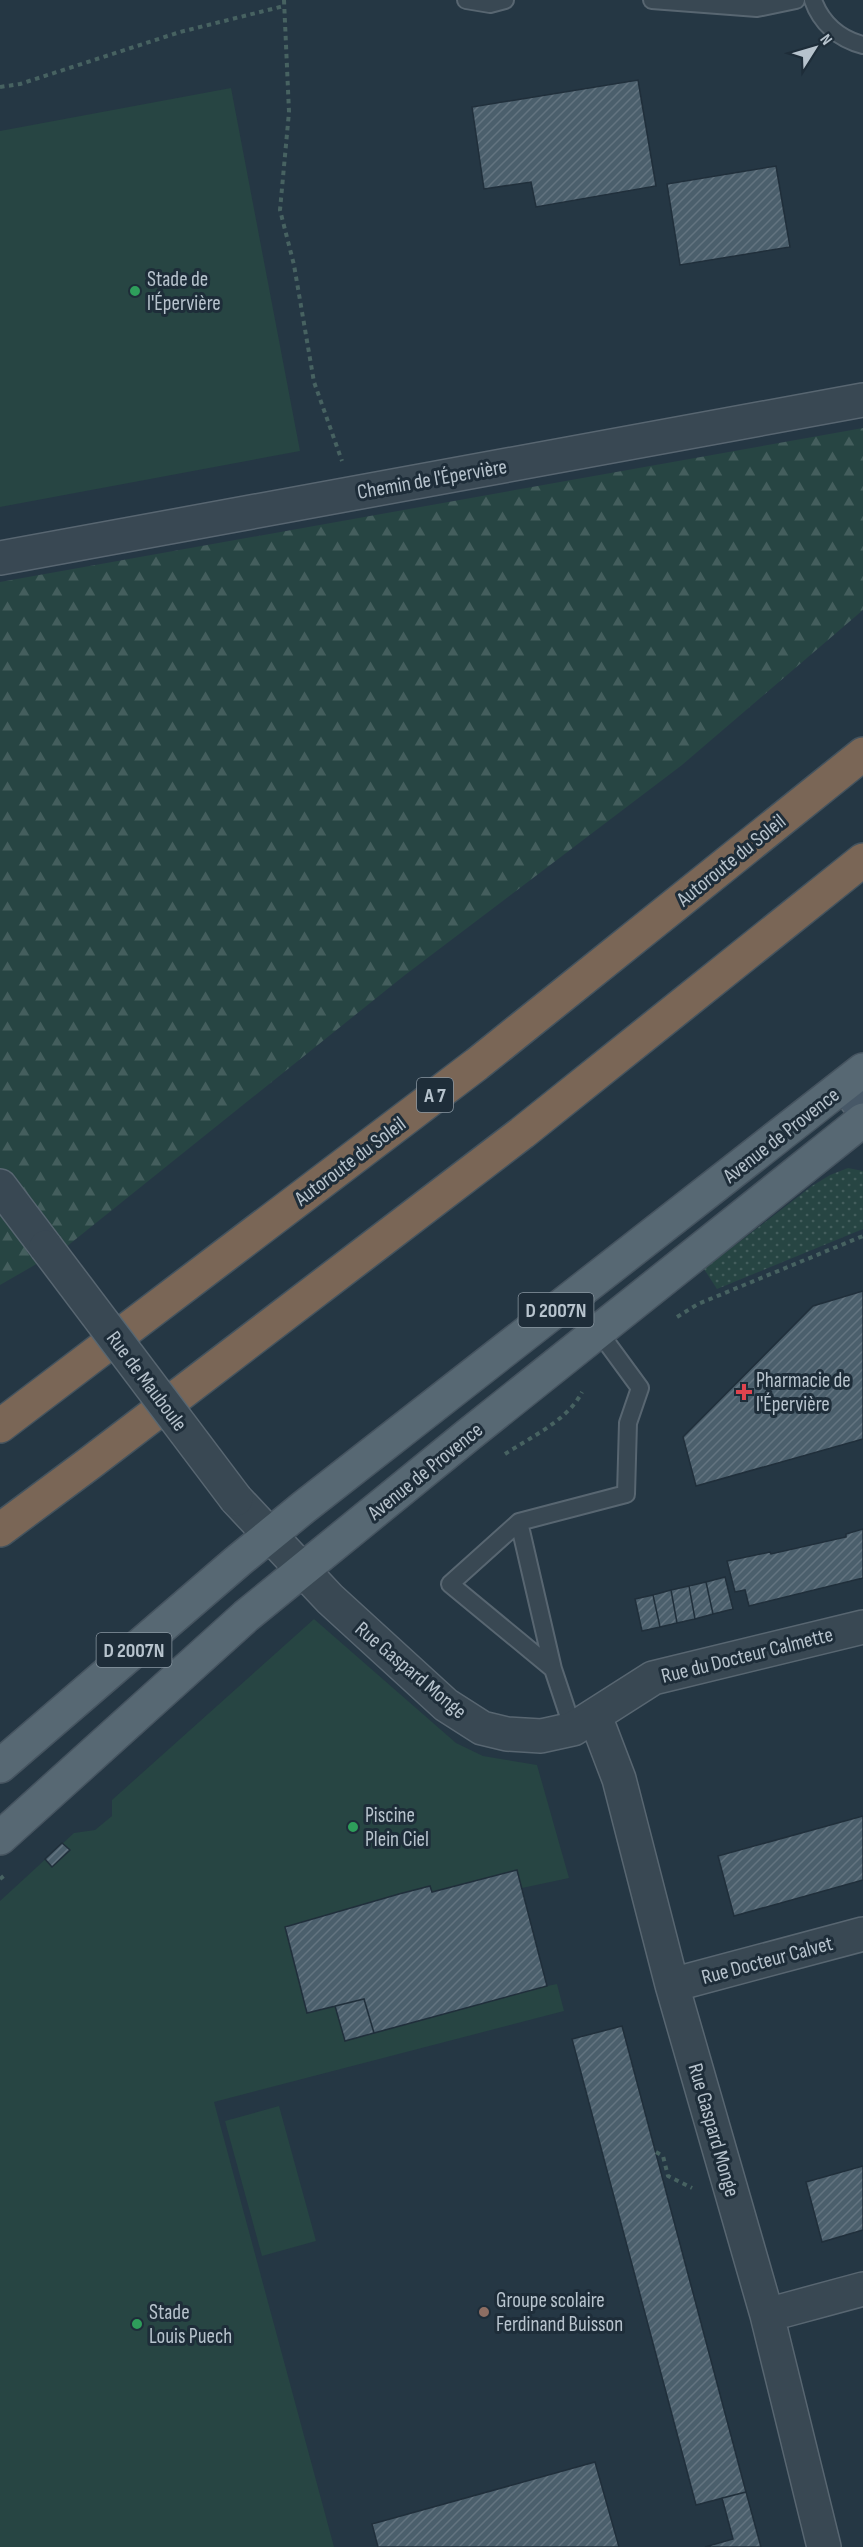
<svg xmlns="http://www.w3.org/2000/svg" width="863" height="2547" font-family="'Sofia Sans Condensed',sans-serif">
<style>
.grass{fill:url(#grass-dots)}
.forest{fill:url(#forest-firs)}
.garden{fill:#274543}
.building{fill:url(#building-hatch);stroke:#202f3b;stroke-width:1.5}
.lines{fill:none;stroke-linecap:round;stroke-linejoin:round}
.lane-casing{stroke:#586671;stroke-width:20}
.street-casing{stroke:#586671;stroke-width:36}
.secondary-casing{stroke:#586671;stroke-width:36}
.primary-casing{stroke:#465460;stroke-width:36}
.highway-casing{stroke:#44535e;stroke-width:36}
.path{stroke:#476261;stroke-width:4;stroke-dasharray:4.5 4.5;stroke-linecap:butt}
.lane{stroke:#394853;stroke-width:16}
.street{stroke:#394853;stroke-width:33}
.secondary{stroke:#475867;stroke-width:33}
.primary{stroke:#576873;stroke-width:33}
.highway{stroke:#7a6656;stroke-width:33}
.street-bridge-casing{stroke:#586671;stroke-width:36;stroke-linecap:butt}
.street-bridge{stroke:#394853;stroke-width:33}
.leisure-dot{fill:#2e9e5b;stroke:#1e2d39;stroke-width:2}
.health-dot{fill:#e0444e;stroke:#1e2d39;stroke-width:2}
.education-dot{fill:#8d6e63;stroke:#1e2d39;stroke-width:2}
.labels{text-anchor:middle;stroke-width:6;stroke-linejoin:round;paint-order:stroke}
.shield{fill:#1e2d39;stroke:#8996a1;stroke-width:1.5}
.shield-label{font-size:20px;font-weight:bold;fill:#b7c3cd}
.poi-label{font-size:21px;fill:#b7c3cd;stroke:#1e2d39;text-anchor:start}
.street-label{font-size:21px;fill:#b7c3cd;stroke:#1e2d39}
</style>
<defs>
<pattern id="grass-dots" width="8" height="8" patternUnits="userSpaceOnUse" patternTransform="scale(1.5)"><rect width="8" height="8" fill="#274543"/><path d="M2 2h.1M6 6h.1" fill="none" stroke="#445e5d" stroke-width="1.8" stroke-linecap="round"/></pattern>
<pattern id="forest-firs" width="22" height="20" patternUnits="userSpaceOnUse" patternTransform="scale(1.5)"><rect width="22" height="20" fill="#274543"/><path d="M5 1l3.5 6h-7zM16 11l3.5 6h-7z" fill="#445e5d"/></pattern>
<pattern id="building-hatch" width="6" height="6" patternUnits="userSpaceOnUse" patternTransform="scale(1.5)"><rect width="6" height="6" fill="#4b5f6c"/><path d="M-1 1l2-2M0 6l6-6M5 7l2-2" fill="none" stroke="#637480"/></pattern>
</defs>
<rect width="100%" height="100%" fill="#253744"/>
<path class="grass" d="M848,1168l15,3v58l-146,60 -13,-20 108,-83 18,-11z"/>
<path class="forest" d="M863,428v182l-181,155 -277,210 -339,272 -66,38v-703z"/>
<path class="garden" d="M231,88l69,363 -300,56v-376z
M314,1619l142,124 27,13 54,9 32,113 -47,10 25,98 10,-2 7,27 -350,91 120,445h-334v-646l74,-68 21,-3 17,-14v-16z
M279,2106l37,135 -54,15 -37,-135z"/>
<path class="building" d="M638,80l18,106 -120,21 -5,-25 -47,7 -12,-82z
M776,166l14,81 -110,18 -13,-81z
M863,1291v148l-167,47 -13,-49 130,-131z
M863,1529v49l-114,28 -4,-16 -10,2 -8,-31 43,-9 1,2 75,-17v-3z
M725,1577l8,32 -20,5 -7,-32z
M706,1582l7,32 -18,5 -6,-33z
M689,1586l6,33 -18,4 -6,-33z
M671,1590l6,33 -17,4 -7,-32z
M653,1595l7,32 -18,4 -7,-32z
M863,1816v64l-129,36 -16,-60z
M62,1843l8,7 -18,17 -7,-8z
M517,1870l30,116 -173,47 -10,-34 -57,14 -22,-86 114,-33 31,-8 2,6z
M364,1999l10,34 -29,8 -10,-35z
M622,2026l124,466 -50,13 -124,-466z
M863,2166v64l-41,12 -16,-60z
M595,2462l24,85h-241l-6,-23z
M746,2492l15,55h-56l28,-8 -11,-41z"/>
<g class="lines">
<defs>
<path id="lane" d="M466,0l24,4 15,-4
M652,0l105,8 39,-8
M813,0c8,23 26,39 50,45
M519,1522l34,147 20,60
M553,1669l-103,-85 69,-62 107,-28 2,-71 12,-35 -41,-56"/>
<path id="street" d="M0,558l863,-158
M0,1186l46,61
M236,1499l94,100 116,106 36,23 25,6 34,2 32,-7 80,-51 210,-51
M595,1716l24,63 53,206 95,330 57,232
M672,1985l191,-51
M767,2315l96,-26"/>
<path id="secondary" d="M845,1086l18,22"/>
<path id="primary" d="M0,1766l238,-205 66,-54 559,-437
M0,1838l246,-222 221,-180 396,-316"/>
<path id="highway" d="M0,1426l477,-362 386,-310
M0,1530l90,-67 432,-330 341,-273"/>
</defs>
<use href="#lane" class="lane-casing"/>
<use href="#street" class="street-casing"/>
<use href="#secondary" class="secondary-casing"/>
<use href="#primary" class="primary-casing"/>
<use href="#highway" class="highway-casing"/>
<path class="path" d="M284,0l5,112 -9,98 14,55 20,117 28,79
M0,87l20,-3 160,-52 104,-26
M677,1317l21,-13 165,-68
M505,1454c26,-17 63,-34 77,-62
M0,1879l6,-5
M656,2152l7,4 5,20 24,12"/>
<use href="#lane" class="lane"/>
<use href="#street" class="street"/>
<use href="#secondary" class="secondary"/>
<use href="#primary" class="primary"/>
<use href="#highway" class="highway"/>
<defs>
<path id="street-bridge" d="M46,1247l190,252"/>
</defs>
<use href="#street-bridge" class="street-bridge-casing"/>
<use href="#street-bridge" class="street-bridge"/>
</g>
<g class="leisure-dot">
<circle cx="135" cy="291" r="6"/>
<circle cx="353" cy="1827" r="6"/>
<circle cx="137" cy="2324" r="6"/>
</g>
<path class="health-dot" d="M741 1383h6v6h6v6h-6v6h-6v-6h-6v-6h6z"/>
<circle class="education-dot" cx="484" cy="2312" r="6"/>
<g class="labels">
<g class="shield">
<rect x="417" y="1078" width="36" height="34" rx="4.5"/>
<rect x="518.5" y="1293" width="75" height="34" rx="4.5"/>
<rect x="96.5" y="1633" width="75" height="34" rx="4.5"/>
</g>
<g class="shield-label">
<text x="435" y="1102">A 7</text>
<text x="556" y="1317">D 2007N</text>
<text x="134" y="1657">D 2007N</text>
</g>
<g class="poi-label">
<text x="147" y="286">Stade de<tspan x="147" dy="24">l'Épervière</tspan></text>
<text x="756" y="1387">Pharmacie de<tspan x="756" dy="24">l'Épervière</tspan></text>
<text x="365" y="1822">Piscine<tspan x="365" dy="24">Plein Ciel</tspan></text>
<text x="496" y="2307">Groupe scolaire<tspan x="496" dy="24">Ferdinand Buisson</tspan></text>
<text x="149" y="2319">Stade<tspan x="149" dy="24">Louis Puech</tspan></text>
</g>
<g class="street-label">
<text transform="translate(432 479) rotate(-10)" y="7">Chemin de l'Épervière</text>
<text transform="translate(731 860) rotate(-39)" y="7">Autoroute du Soleil</text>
<text transform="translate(781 1135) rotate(-38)" y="7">Avenue de Provence</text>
<text transform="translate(350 1161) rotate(-37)" y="7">Autoroute du Soleil</text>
<text transform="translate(147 1381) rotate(53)" y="7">Rue de Mauboule</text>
<text transform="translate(425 1471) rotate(-39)" y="7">Avenue de Provence</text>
<text transform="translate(747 1655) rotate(-14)" y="7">Rue du Docteur Calmette</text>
<text transform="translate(411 1670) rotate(40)" y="7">Rue Gaspard Monge</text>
<text transform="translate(767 1960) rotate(-15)" y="7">Rue Docteur Calvet</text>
<text transform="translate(714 2130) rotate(74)" y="7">Rue Gaspard Monge</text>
</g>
</g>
<g transform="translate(815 48) rotate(53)" stroke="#1e2d39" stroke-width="4.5" paint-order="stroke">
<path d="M0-4.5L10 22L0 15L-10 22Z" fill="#b7c3cd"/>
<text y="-9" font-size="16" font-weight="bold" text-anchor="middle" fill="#b7c3cd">N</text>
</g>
</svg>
